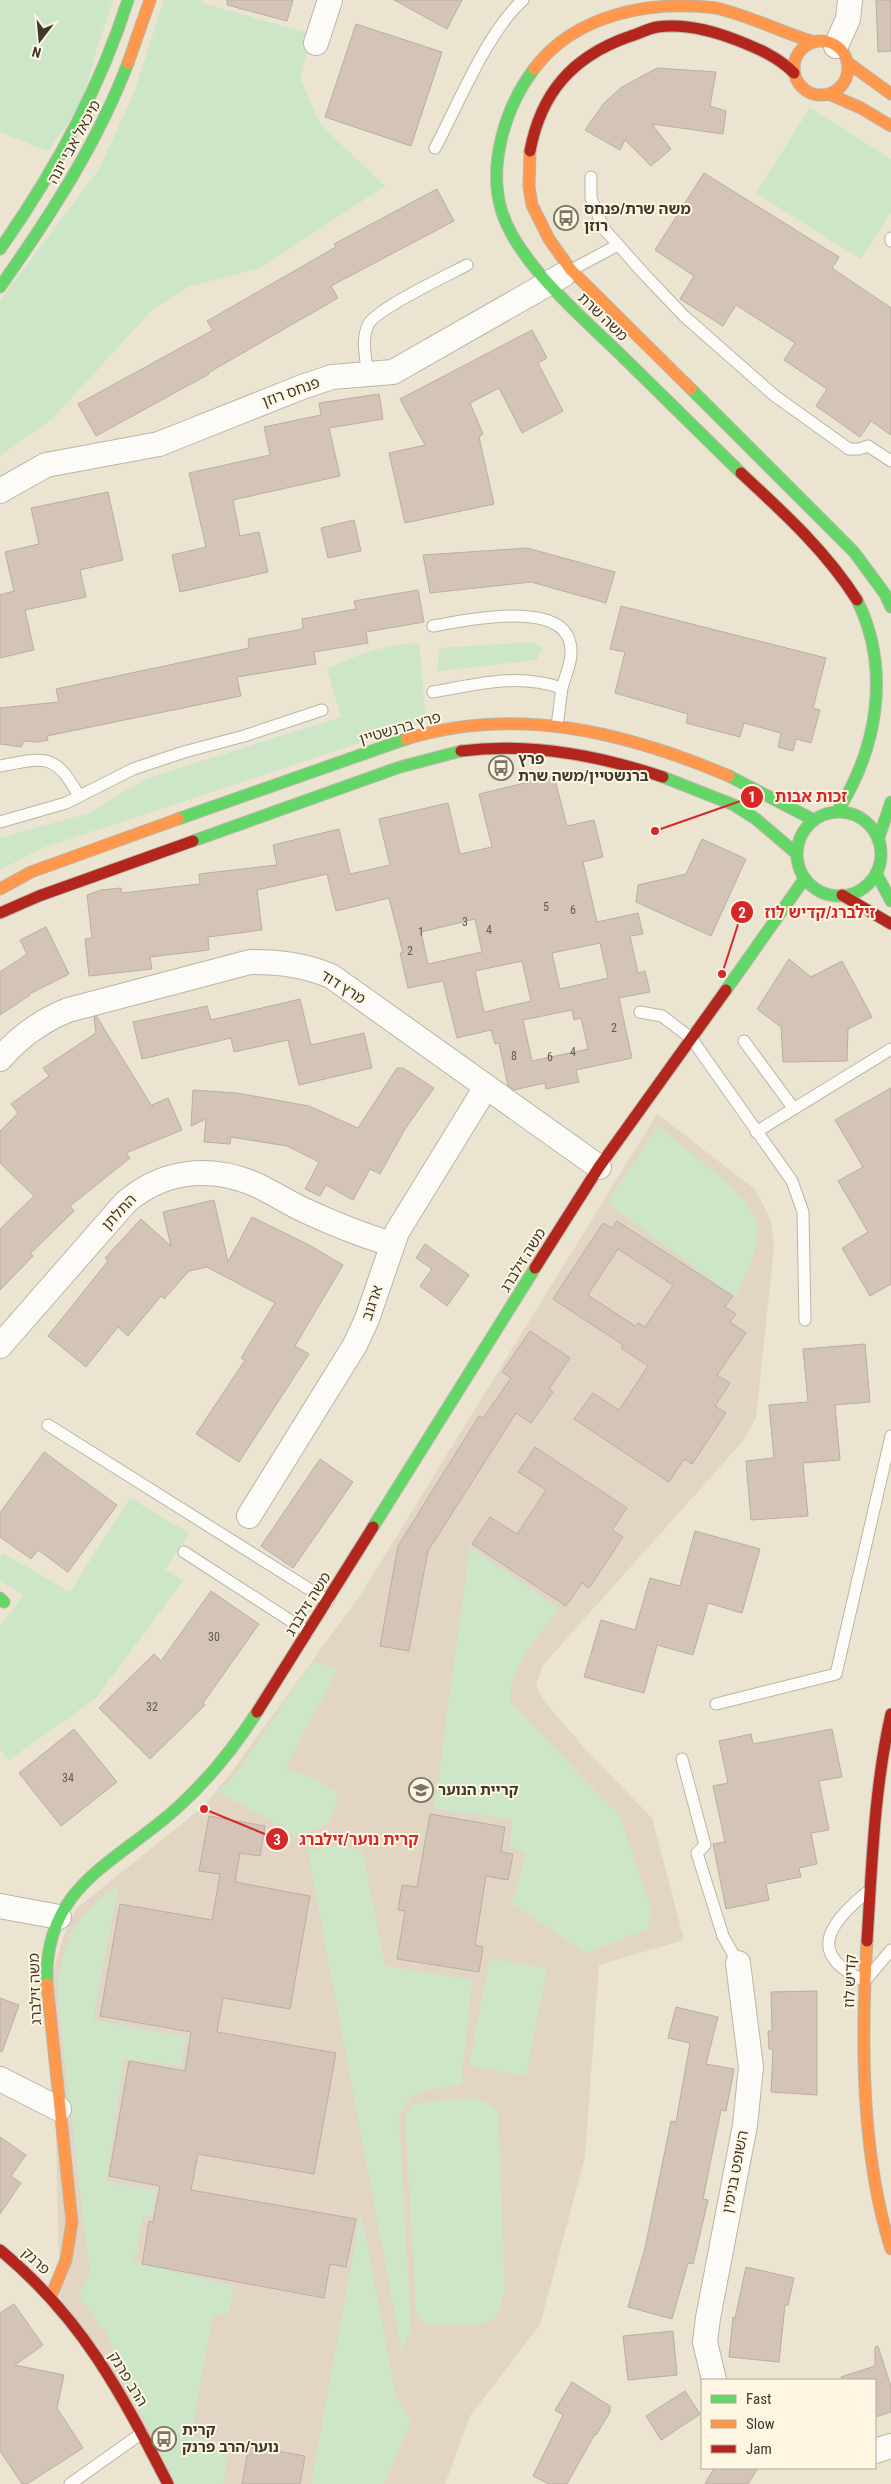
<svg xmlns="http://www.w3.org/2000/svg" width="891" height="2484" font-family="'Roboto Condensed','Noto Sans Hebrew',sans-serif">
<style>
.education{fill:#e2d5c4}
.green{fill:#cde6c8}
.building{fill:#d3c4b6;stroke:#b8afa3;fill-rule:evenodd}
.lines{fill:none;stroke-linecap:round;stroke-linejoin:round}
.lane-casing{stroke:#bab5a6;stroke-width:13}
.street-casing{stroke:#bab5a6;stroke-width:26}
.fast-casing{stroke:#bab5a6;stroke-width:13}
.slow-casing{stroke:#bab5a6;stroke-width:13}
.jam-casing{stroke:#bab5a6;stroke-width:13}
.lane{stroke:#fcfbf8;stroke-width:11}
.street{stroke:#fcfbf8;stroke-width:24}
.fast{stroke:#63d668;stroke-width:11}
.slow{stroke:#ff974d;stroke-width:11}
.jam{stroke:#b3261e;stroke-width:11}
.labels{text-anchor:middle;stroke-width:4;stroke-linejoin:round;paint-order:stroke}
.number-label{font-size:12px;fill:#635c4e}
.street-label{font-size:15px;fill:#3e392b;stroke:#fef6e2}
.poi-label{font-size:15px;font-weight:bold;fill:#3e392b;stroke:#fef6e2;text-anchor:start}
.leader{fill:none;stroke:#d62828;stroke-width:2}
.callout-dot{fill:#d62828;stroke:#fef6e2;stroke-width:2}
.mark-label{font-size:15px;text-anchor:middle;font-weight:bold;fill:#fff}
.callout-label{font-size:16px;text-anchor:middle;font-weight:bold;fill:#d62828;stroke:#fef6e2;stroke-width:4;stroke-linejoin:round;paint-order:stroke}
</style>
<rect width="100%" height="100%" fill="#eae4d0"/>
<path class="education" d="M657,1114l98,75 16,31 3,27 -18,171 -13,23 -200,224 -7,20 8,16 42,49 66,68 32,122 -85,25 -14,192 -45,168 -70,91 -25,68h-275l-110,-188 -8,-318 11,-40 12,-28 129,-104 26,-32 131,-180z"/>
<path class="green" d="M0,0h113l-17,51 -13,51 -35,49 -48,-19z
M164,0h38v3l110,31 -12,44 20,46 65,62 -125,82 -72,19 -35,22 -100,109 -53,38v-155l99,-132 35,-76z
M810,108l81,51v53l-30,47 -105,-66z
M532,642l11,6 -7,12 -99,11 3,-23z
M419,643l7,78 -381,126 -45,23v-32l89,-25 56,-34 196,-62 -14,-48c36,-16 52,-23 92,-26z
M658,1126c23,20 91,68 98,95 6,25 -12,55 -20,77l-129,-95z
M130,1498l59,35 -24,36 18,12 -88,118 -86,61 -9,-10v-123l23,-32 -23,-15v-22l3,-5 67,39z
M470,1547l89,61c-20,28 -49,58 -49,94l109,113 33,96 -4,18 -62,24 -74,-50 14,-50 -16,-7 2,-27 -78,-10z
M313,1661l24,9 -52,98 30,11 23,14 -8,29 -31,17 -21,-15 -60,-32 17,-17z
M329,1846h20l14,6 22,114 87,14 -11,105c-34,6 -47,-1 -62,33l12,209 -9,25 -94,-500z
M118,1889l-25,131 93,17 -4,29 -58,-7 -18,123 50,9 -4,25h-9l-9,46 100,24 -6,29 -15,-1 -22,122 38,11 -6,37h-48l-44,-91 -23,-57 -30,-41 12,-20 -31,-265 -1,-30 7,-31 9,-22 30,-33z
M490,1958l57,11 -21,107 -57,-11z
M465,2098c14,1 24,3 33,15l7,178c-3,9 -5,22 -13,29 -8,7 -51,7 -62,4 -7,-1 -11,-6 -14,-12l-11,-196 8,-12z
M361,2212l35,185 15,25 -27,62h-73z"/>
<path class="building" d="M227,0h66l-6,21 -60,-16z
M394,0h68l-15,29z
M876,0h15v51l-13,1z
M356,24l86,28 -31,94 -86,-29z
M657,68l59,4 -6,34 16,5 -3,23 -71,-10 19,25 -20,17 -26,-26 -5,10 -35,-20 19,-27 18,-16z
M704,173l135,84 -7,11 59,40v127l-20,-14 -11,16 -44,-31 11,-17 -43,-29 11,-17 -59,-38 -13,21 -43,-27 14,-23 -39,-26z
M437,189l17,32 -123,65 7,12 -130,75 1,1 -113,62 -18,-32 135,-74 -6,-9 129,-74 -2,-3z
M532,330l15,28 -9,5 25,48 -41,22 -23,-45 -29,15 13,31 -4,3 15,67 -89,19 -16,-70 36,-8 -25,-46z
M379,394l4,25 -54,9 11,48 -107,24 7,36 19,-4 9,40 -88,20 -8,-37 34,-8 -17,-74 81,-18 -6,-28 57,-12 -2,-12z
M108,492l15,68 -43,10 6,27 -61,13 9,40 -34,8v-63l14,-4 -9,-39 34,-8 -8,-36z
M354,520l7,31 -33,7 -7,-30z
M527,548l88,24 -9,31 -75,-21 -101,11 -7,-38z
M418,590l6,32 -58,10 2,11 -54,9 2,12 -79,13 4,19 -194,40 1,4 -9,2 -15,-1 -3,6 -21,-3v-36l59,-6 -3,-13 193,-41 -1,-9 55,-10 -1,-10 54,-10 -2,-8z
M621,606l205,52 -13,50 7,2 -9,33 -15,-4 -3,12 -15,-4 3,-14 -37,-10 -4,14 -54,-14 2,-9 -73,-21 10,-41 -15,-3z
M554,776l13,50 27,-6 9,37 -20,5 14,60 41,-9 5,21 -13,2 8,37 7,-2 5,21 -31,6 13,60 -56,12 3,12 -33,7 -1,-6 -31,7 -6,-4 -9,-43 -4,1 -4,-14 -34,8 -14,-57 -35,7 -8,-35h3l-14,-55 -53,13 -9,-37 -70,16 5,40 -54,7 1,13 -59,7 2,12 -63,7 -4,-37 7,-1 -5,-43 14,-5 20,-2 1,5 78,-9 -1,-10 78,-9 -4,-20 66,-16 11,45 40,-9 -11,-46 69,-16 12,51 32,-7 -13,-53zM475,919l7,33 -54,12 -7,-32zM600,943l8,35 -48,11 -8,-36zM522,961l9,40 -47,11 -9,-41zM572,1010l2,10 7,-2 7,31 -56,12 -9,-41z
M702,839l44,20 -35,77 -75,-34 2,-17 48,-11z
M46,927l23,47 -40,20 1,1 -30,20v-43l27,-18 -7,-14z
M789,959l22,18 31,-16 30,56 -24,12 -1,32 -64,1 -2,-35 -24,-18z
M300,999l11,46 53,-12 8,35 -73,17 -11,-45 -54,12 -3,-14 -89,21 -9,-37 74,-16 4,14z
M94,1017h3l56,91 -1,-3 16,-7 14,32 -56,23 4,5 -60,48 4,5 -43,42 2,3 -33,34v-61l34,-33 -34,-33v-32l18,-18 -7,-9 38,-28 -6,-8 53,-35z
M397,1068h6l31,20 -29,41 -25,45 -10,-5 -17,31 -27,-15 -6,11 -15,-7 14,-27 -32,-16 -56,-9 -1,7 -26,-2 2,-23 -15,7 2,-36 44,3 72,13 49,22z
M891,1088v196l-21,12 -28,-48 26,-16 -30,-51 25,-14 -28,-47z
M214,1200l14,62 24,-45 57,28 34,20 -48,81 14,8 -70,108 -43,-28 49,-74 -4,-2 34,-55 -68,-36 -18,4 -25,28 -3,-3 -33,40 -10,-9 -32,40 -38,-31 60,-75 -3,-3 36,-39 30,27 -8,-34z
M617,1221l116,75 -8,11 11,7 -6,8 16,11 -29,42 13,8 -15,23 11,7 -34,51 -8,-5 -15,23 -95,-63 19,-26 26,17 29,-44 -27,-18 2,-3 -70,-46 50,-76 9,5zM618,1249l55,36 -28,42 -7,-4 -3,3 -47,-31z
M425,1244l44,31 -22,31 -27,-20 12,-17 -16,-11z
M530,1331l40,27 -21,31 4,3 -22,31 -15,-10 -88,138 -19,100 -29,-5 18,-100 81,-130 4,2 28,-40 -9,-6z
M865,1344l5,58 -35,3 5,55 -37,3 5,53 -57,4 -5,-59 28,-3 -5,-53 39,-3 -5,-53z
M535,1447l92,61 -15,22 11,7 -34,51 -7,-5 -16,23 -94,-62 18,-27 27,17 29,-44 -28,-18z
M44,1452l73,53 -49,67 -30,-22 -7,9 -31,-22v-24z
M320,1459l33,23 -60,86 -32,-22z
M695,1531l65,18 -18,64 -34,-10 -15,52 -36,-10 -13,48 -60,-16 17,-57 34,10 15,-52 30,8z
M211,1591l48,33 -56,79 2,2 -55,54 -51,-51 55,-54 7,7z
M74,1729l43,53 -56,44 -42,-53z
M832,1729l10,48 -23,4 10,49 -18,3 6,31 -18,4 2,9 -35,7 3,16 -43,9 -13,-65 12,-2 -12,-56 15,-3 -9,-42 32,-7 2,10z
M430,1814l75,13 -4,25 12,2 -5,26 -22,-4 -11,69 8,2 -4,25 -82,-13 8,-48 -7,-1 4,-25 15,2z
M209,1816l56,10 -5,30 -20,-3 -5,29 75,14 -20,113 -67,-11 -6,34 119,21 -22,121 -116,-20 -7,36 165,29 -10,48 -16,-3 -6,34 -182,-34 7,-43 4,1 7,-36 -51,-10 20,-115 56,10 6,-39 -91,-16 20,-112 92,16 8,-46 -21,-3z
M817,1991v104l-46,-3 2,-43h-4l-1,-18h4l-1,-39z
M0,1998l19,7 -17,47 -2,-1z
M676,2007l42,10 -12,47 28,5 -8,42 -5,-1 -18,89 5,1 -15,64 -5,-1 -16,56 -44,-12 17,-59 26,-127 5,1 14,-79 -22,-5z
M0,2137l26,18 -15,21 10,7 -21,31z
M746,2267l48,11 -6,27h-3l-6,57 -50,-5 4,-40 2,1z
M14,2304l29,41 -28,20 49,10 -7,33 26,40 -56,36h-5l-22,-33v-138z
M673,2331l4,44 -49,5 -5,-44z
M878,2346l13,41v25l-16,5v-37h-33l-1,-3 34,-11v-19z
M572,2382l38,24v6l-14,23 -1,-1 -28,50h-18l-16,-8 30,-61 -8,-5z
M685,2391l15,23 -39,26 -15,-24z
M249,2446l56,10 -5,28h-58z
M714,2468h44l-10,16h-43z"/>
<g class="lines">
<defs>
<path id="lane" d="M435,148c23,-43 52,-116 88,-148
M591,177v21l13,31 41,46 39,41 91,80 74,53h10l9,-3 23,15
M891,238v3
M571,270l47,-25
M368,375c-2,-17 -7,-34 0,-50 6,-15 80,-50 99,-60
M433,626c29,-5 128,-27 137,17 4,15 -4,30 -8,45 -2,12 -3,25 -5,37
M433,692c46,-8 83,-19 129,-4
M0,766c46,-9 55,-13 79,30
M0,822l66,-19 67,-34 51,-17 60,-16 78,-26
M640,1012l22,4 29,22 101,143 11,31 2,108
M744,1041l50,68
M756,1132l135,-83
M48,1425l280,176
M184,1552l124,80
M716,1704l120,-30 55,-238
M682,1759l23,86 -8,8 26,83 15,27
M866,1893c-39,32 -59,62 -1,88l26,-31
M70,2484l72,-51"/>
<path id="street" d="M316,43l14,-43
M836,46l12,-27 2,-19
M0,491l46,-26 113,-21 143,-57 30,-10 61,-5 170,-97
M0,1059c19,-22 41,-38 68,-49l182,-48c30,0 54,3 81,14l268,191
M0,1346l125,-143c36,-32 83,-38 127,-20 19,8 36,20 54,28 28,13 56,24 85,33
M249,1516l106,-171 12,-26 30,-87 89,-145
M0,1906l59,11
M0,2079l59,30
M714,2380l-9,-38 3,-24 37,-193 6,-58 -13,-104
M875,2451l16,-5"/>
<path id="fast" d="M534,69c-28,37 -46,94 -33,140 15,53 82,109 121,147 40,39 79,78 119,117
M0,249c55,-78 99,-158 128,-249
M0,287c50,-71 97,-143 128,-224
M691,389l163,163 31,42 6,13
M729,776l85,44
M663,777l71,28 22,14 41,35
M837,812c41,-64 54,-143 20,-212
M797 854a42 42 0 1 1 84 0a42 42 0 1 1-84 0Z
M178,819l228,-80
M878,840l13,-38
M193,841l207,-74 61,-16
M876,873l15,28
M726,990l79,-112
M373,1527l162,-259
M0,1598l4,4
M47,1984c-4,-98 68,-120 130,-176 32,-29 57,-60 80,-96"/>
<path id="slow" d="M794 68a27 27 0 1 1 54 0a27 27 0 1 1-54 0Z
M847,62l44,32
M128,63l22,-63
M534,69c41,-55 116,-69 182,-61 34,8 65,24 98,34
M829,94l32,14 30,18
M530,151l-1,36 3,18 17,34 22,31 120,119
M406,739c110,-34 219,-7 323,37
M0,889l31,-17 147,-53
M867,1941c-6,98 -6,214 24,308
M47,1984l25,238 -6,38 -15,36"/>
<path id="jam" d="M530,151c11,-58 42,-94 98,-114 10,-3 19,-8 29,-10 27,-4 57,4 82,14 20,8 39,16 55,32
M741,473c42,39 85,78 116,127
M461,751c69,-9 137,4 202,26
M842,895l49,29
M0,913l39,-17 154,-55
M535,1268l64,-101 127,-177
M257,1712l116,-185
M867,1941c5,-76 7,-152 24,-227
M0,2250c82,68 120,141 168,234"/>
</defs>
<use href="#lane" class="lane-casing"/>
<use href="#street" class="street-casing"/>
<use href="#fast" class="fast-casing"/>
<use href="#slow" class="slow-casing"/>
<use href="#jam" class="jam-casing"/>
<use href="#lane" class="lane"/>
<use href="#street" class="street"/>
<use href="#fast" class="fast"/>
<use href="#slow" class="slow"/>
<use href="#jam" class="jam"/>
</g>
<defs>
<symbol id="bus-ring" viewBox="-11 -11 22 22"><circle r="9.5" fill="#fef6e2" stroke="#7a7565" stroke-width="1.5"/><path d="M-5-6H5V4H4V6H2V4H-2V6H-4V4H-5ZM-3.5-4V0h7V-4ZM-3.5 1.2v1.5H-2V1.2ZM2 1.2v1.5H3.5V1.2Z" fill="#7a7565"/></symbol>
<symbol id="school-ring" viewBox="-11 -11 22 22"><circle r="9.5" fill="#fef6e2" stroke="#7a7565" stroke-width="1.5"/><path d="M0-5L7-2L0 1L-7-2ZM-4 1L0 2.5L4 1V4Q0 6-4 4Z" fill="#7a7565"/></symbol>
</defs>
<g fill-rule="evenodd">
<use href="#bus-ring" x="552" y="204" width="28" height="28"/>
<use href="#bus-ring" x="487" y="754" width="28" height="28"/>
<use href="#school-ring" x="407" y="1776" width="28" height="28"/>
<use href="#bus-ring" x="150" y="2425" width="28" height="28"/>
</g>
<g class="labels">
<g class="number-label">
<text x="546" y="911">5</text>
<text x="573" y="914">6</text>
<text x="465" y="926">3</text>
<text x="489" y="934">4</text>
<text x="421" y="936">1</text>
<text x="410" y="955">2</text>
<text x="614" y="1032">2</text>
<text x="573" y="1056">4</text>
<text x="514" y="1060">8</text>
<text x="550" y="1061">6</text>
<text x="214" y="1641">30</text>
<text x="152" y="1711">32</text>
<text x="68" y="1782">34</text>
</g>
<g class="street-label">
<text transform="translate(74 142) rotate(-61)" y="5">מיכאל אבי יונה</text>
<text transform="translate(603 317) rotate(44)" y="5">משה שרת</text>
<text transform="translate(291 392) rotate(-20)" y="5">פנחס רוזן</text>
<text transform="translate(400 728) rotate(-16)" y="5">פרץ ברנשטיין</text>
<text transform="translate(343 987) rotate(32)" y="5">מרץ דוד</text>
<text transform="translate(119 1212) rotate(-47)" y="5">התלתן</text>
<text transform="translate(523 1260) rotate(-58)" y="5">משה זילברג</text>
<text transform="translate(372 1303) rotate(-71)" y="5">ארגוב</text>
<text transform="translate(308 1604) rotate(-58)" y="5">משה זילברג</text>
<text transform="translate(850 1981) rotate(-88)" y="5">קדיש לוז</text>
<text transform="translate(35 1989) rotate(-92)" y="5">משה זילברג</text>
<text transform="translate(735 2172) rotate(-79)" y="5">השופט בנימין</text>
<text transform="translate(36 2261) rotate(42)" y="5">פרנק</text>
<text transform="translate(128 2379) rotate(59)" y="5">הרב פרנק</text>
</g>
<g class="poi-label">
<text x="584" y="214">משה שרת/פנחס<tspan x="584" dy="17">רוזן</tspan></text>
<text x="518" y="764">פרץ<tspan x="518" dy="17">ברנשטיין/משה שרת</tspan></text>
<text x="438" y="1795">קריית הנוער</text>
<text x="182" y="2435">קרית<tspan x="182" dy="17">נוער/הרב פרנק</tspan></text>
</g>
</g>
<path class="leader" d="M655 831L752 797M722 974L742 912M204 1809L277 1839"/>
<g class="callout-dot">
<circle cx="655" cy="831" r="5"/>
<circle cx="722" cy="974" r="5"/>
<circle cx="204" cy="1809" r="5"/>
<circle cx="752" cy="797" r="12"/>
<circle cx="742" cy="912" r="12"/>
<circle cx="277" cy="1839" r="12"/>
</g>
<g class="mark-label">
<text x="752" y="802">1</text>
<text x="742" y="918">2</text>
<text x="277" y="1845">3</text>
</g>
<g class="callout-label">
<text x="811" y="802">זכות אבות</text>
<text x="820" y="918">זילברג/קדיש לוז</text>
<text x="359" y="1845">קרית נוער/זילברג</text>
</g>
<rect x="701" y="2379" width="175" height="90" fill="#fef6e2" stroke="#b1aa99"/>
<rect x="711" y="2395" width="25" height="8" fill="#63d668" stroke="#b1aa99"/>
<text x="746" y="2404" font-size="15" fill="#3e392b">Fast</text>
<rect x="711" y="2420" width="25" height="8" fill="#ff974d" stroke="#b1aa99"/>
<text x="746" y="2429" font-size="15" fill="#3e392b">Slow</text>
<rect x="711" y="2445" width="25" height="8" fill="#b3261e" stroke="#b1aa99"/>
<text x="746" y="2454" font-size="15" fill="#3e392b">Jam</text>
<g transform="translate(40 40) rotate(196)" stroke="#fef6e2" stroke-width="4" paint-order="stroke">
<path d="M0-4L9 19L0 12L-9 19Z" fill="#3e392b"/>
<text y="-8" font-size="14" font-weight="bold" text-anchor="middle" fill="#3e392b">N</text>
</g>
</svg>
